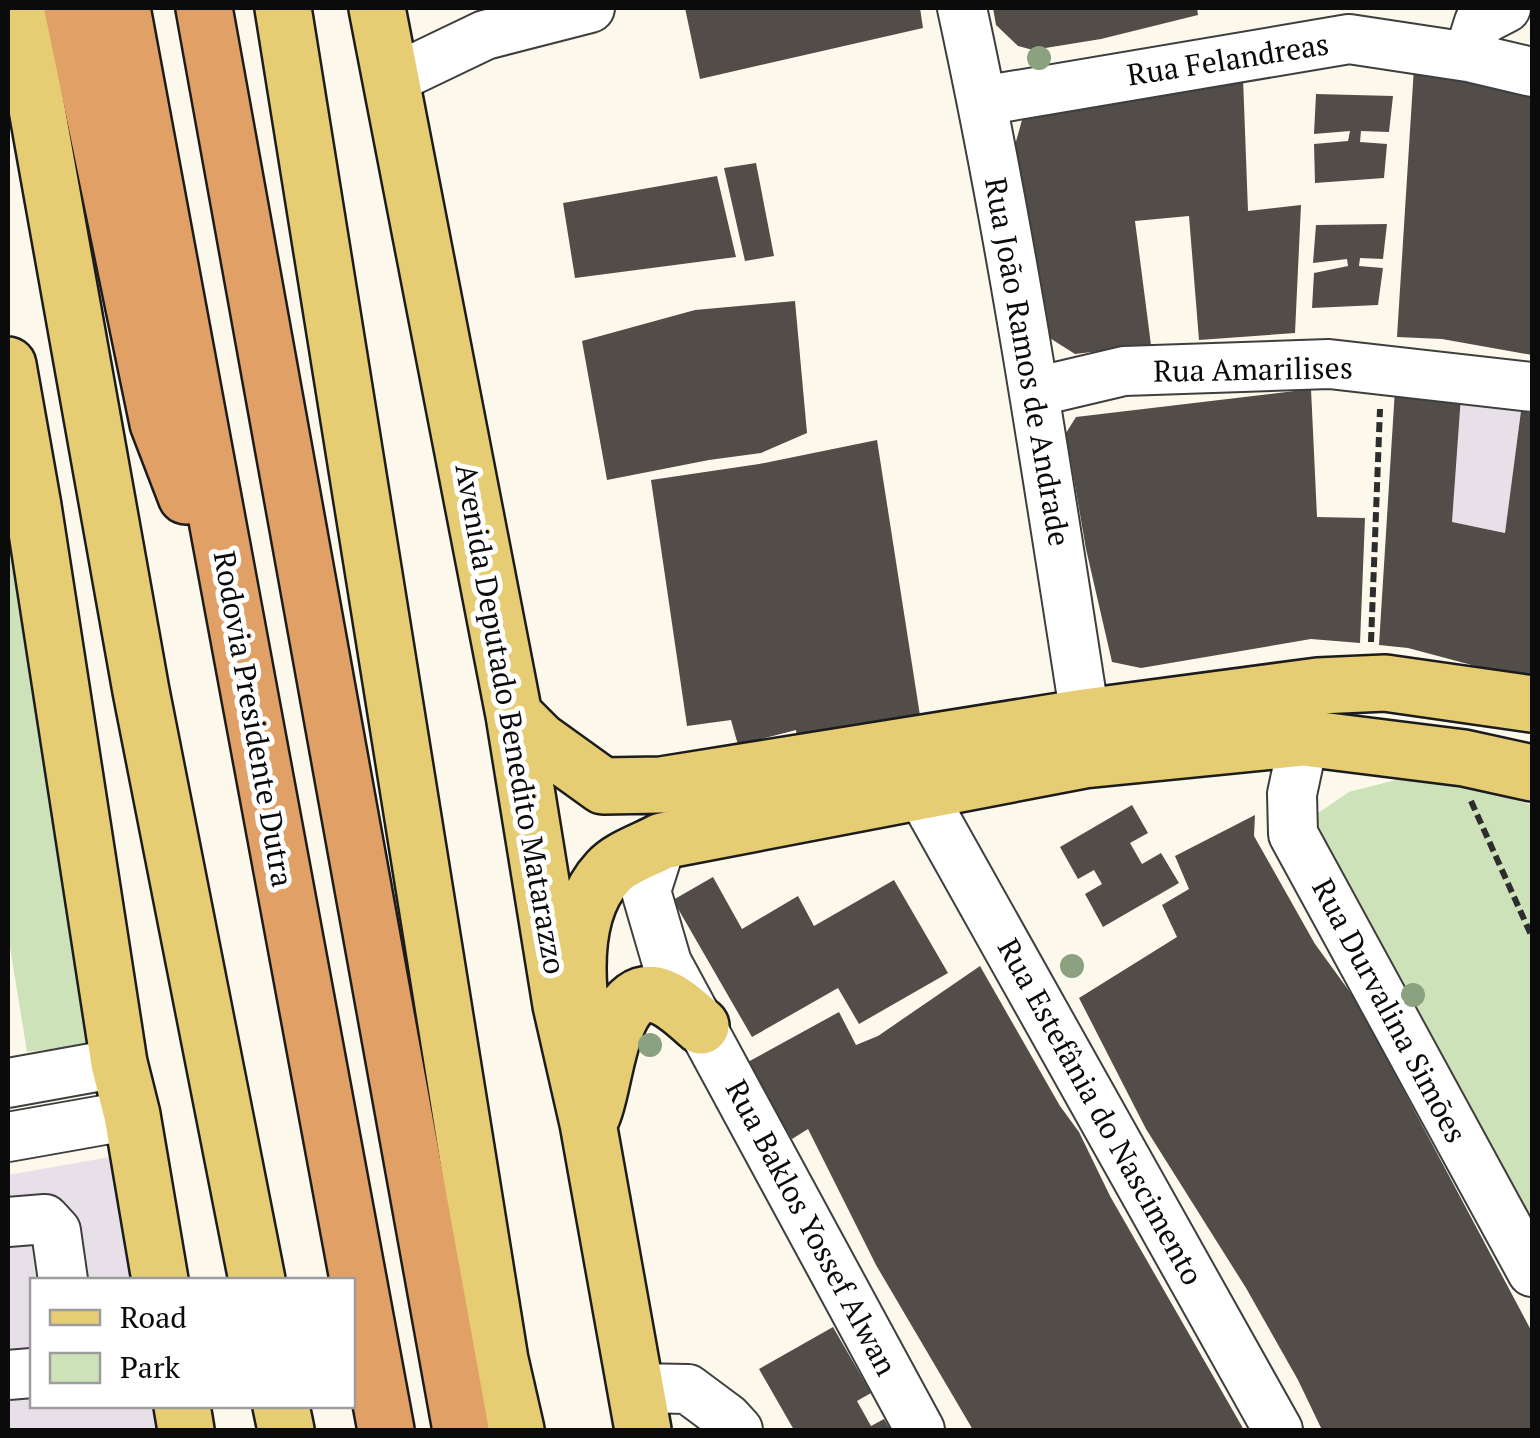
<svg xmlns="http://www.w3.org/2000/svg" width="1540" height="1438" font-family="'PT Serif',serif">
<style>
.industrial{fill:#e8e0e9}
.green{fill:#cee2ba}
.building{fill:#524d49}
.lines{fill:none;stroke-linecap:round;stroke-linejoin:round}
.minor-casing{stroke:#3e3e3e;stroke-width:52}
.major-casing{stroke:#1c1c1c;stroke-width:60}
.highway-casing{stroke:#1c1c1c;stroke-width:60}
.path{stroke:#2d2d2d;stroke-width:6;stroke-dasharray:10 5;stroke-linecap:butt}
.minor{stroke:#fff;stroke-width:48}
.major{stroke:#e6cc72;stroke-width:55}
.highway{stroke:#e0a066;stroke-width:55}
.tree{fill:#8ba17f}
.labels{text-anchor:middle;stroke-width:10;stroke-linejoin:round;paint-order:stroke}
.street-label{font-size:30px;fill:#0b0b0b;stroke:#fff}
</style>
<rect width="100%" height="100%" fill="#fcf9ec"/>
<path class="industrial" d="M1461,396l60,15 -16,122 -53,-11z
M115,1156l22,124h-105v126h128l4,24h-156v-255z"/>
<path class="green" d="M23,550l76,493 -72,9 -19,-117v-382z
M1403,778l60,6 69,21v435l-227,-418 44,-30z"/>
<path class="building" d="M685,8h235l3,20 -223,51z
M993,8h204l1,7 -97,24 -68,11 -15,-4 -22,-21z
M1414,67l118,25v263l-90,-16 -45,-2z
M1243,78l5,133 53,-6 -6,128 -96,7 -10,-124 -54,5 16,124 -76,9 -30,-19 -2,-39 -28,-151 7,-25 10,-11z
M1316,94l77,2 -4,36 -28,-1 -1,11 27,2 -3,34 -69,5 -1,-39 34,-3 2,-10 -36,3z
M756,163l18,93 -29,5 -21,-93z
M717,176l19,81 -161,21 -12,-75z
M1387,224l-4,35 -23,-1 -1,8 24,2 -5,37 -66,3 2,-35 34,-7 -1,-7 -34,4 3,-38z
M795,301l12,132 -46,20 -52,7 -102,20 -25,-139 113,-31z
M1311,389l6,128 48,1 -5,125 -49,-4 -170,29 -29,-6 -26,-113 -20,-116 10,-16z
M1395,389l66,7 -9,126 53,11 16,-122 11,2v268l-124,-33 -29,-3z
M877,440l44,282 -122,30 -3,-22 -58,15 -7,-25 -44,6 -36,-246 108,-16z
M1132,805l16,28 -18,10 12,21 19,-11 18,30 -76,44 -18,-33 17,-10 -8,-14 -16,9 -18,-32z
M1255,815l-1,21 61,108 40,55 177,333v98h-210l-24,-50 -52,-92 -100,-159 -67,-131 98,-61 -15,-32 27,-16 -14,-33z
M713,877l29,52 56,-33 16,30 80,-46 54,93 -89,51 -21,-36 -86,49 -79,-137z
M980,966l80,140 19,26 31,64 134,234h-271l-97,-165 -68,-136 -16,10 -46,-76 93,-51 17,33 22,-9z
M833,1327l38,66 -14,8 14,25 13,-7 7,11h-97l-35,-61z"/>
<g class="lines">
<defs>
<path id="minor" d="M962,8c51,234 86,472 123,709
M1468,57l11,-35 27,-14
M389,81l96,-46 105,-27
M982,101l367,-62 119,18 64,15
M1035,392l89,-21 205,-7 203,23
M1304,738l-12,56 1,40 239,438
M921,793l357,637
M662,841l-16,50 21,72 253,467
M8,1083l111,-20
M8,1137l124,-22
M8,1222l37,-3 11,12 7,49
M8,1375l24,-2
M635,1388l53,1 39,29 11,12"/>
<path id="major" d="M19,8l122,683 116,589
M283,8l217,1352 16,70
M377,8l137,707 47,290 27,118 55,307
M8,365l25,141 86,557 13,52 28,165
M514,715l25,25 64,46 58,-1 424,-68 233,-31 67,-3 147,21
M579,992c-3,-39 0,-89 29,-120 12,-14 38,-22 54,-31l422,-81 220,-22 160,20 68,15
M592,1116c14,-28 16,-131 64,-121 17,4 32,20 45,31
M182,1406l4,24
M281,1406l5,24"/>
<path id="highway" d="M72,8l86,415 28,73
M122,8l264,1422
M204,8l257,1422"/>
</defs>
<use href="#minor" class="minor-casing"/>
<use href="#major" class="major-casing"/>
<use href="#highway" class="highway-casing"/>
<path class="path" d="M1371,642l9,-233
M1471,801l61,136"/>
<use href="#minor" class="minor"/>
<use href="#major" class="major"/>
<use href="#highway" class="highway"/>
</g>
<g class="tree">
<circle cx="1039" cy="58" r="12"/>
<circle cx="1072" cy="966" r="12"/>
<circle cx="1413" cy="995" r="12"/>
<circle cx="650" cy="1045" r="12"/>
</g>
<g class="labels">
<g class="street-label">
<text transform="translate(1228 60) rotate(-9)" y="10">Rua Felandreas</text>
<text transform="translate(1027 362) rotate(80)" y="10">Rua João Ramos de Andrade</text>
<text transform="translate(1253 370) rotate(-1)" y="10">Rua Amarilises</text>
<text transform="translate(253 719) rotate(80)" y="10">Rodovia Presidente Dutra</text>
<text transform="translate(510 719) rotate(80)" y="10">Avenida Deputado Benedito Matarazzo</text>
<text transform="translate(1389 1011) rotate(62)" y="10">Rua Durvalina Simões</text>
<text transform="translate(1100 1112) rotate(61)" y="10">Rua Estefânia do Nascimento</text>
<text transform="translate(811 1228) rotate(62)" y="10">Rua Baklos Yossef Alwan</text>
</g>
</g>
<rect width="1540" height="1438" fill="none" stroke="#0b0b0b" stroke-width="20"/>
<rect x="30" y="1278" width="325" height="130" fill="#ffffff" stroke="#9d9d9d" stroke-width="2.5"/>
<rect x="50" y="1310" width="50" height="15" fill="#e6cc72" stroke="#9d9d9d" stroke-width="2.5"/>
<text x="120" y="1328" font-size="30" fill="#0b0b0b">Road</text>
<rect x="50" y="1353" width="50" height="30" fill="#cee2ba" stroke="#9d9d9d" stroke-width="2.5"/>
<text x="120" y="1378" font-size="30" fill="#0b0b0b">Park</text>
</svg>
